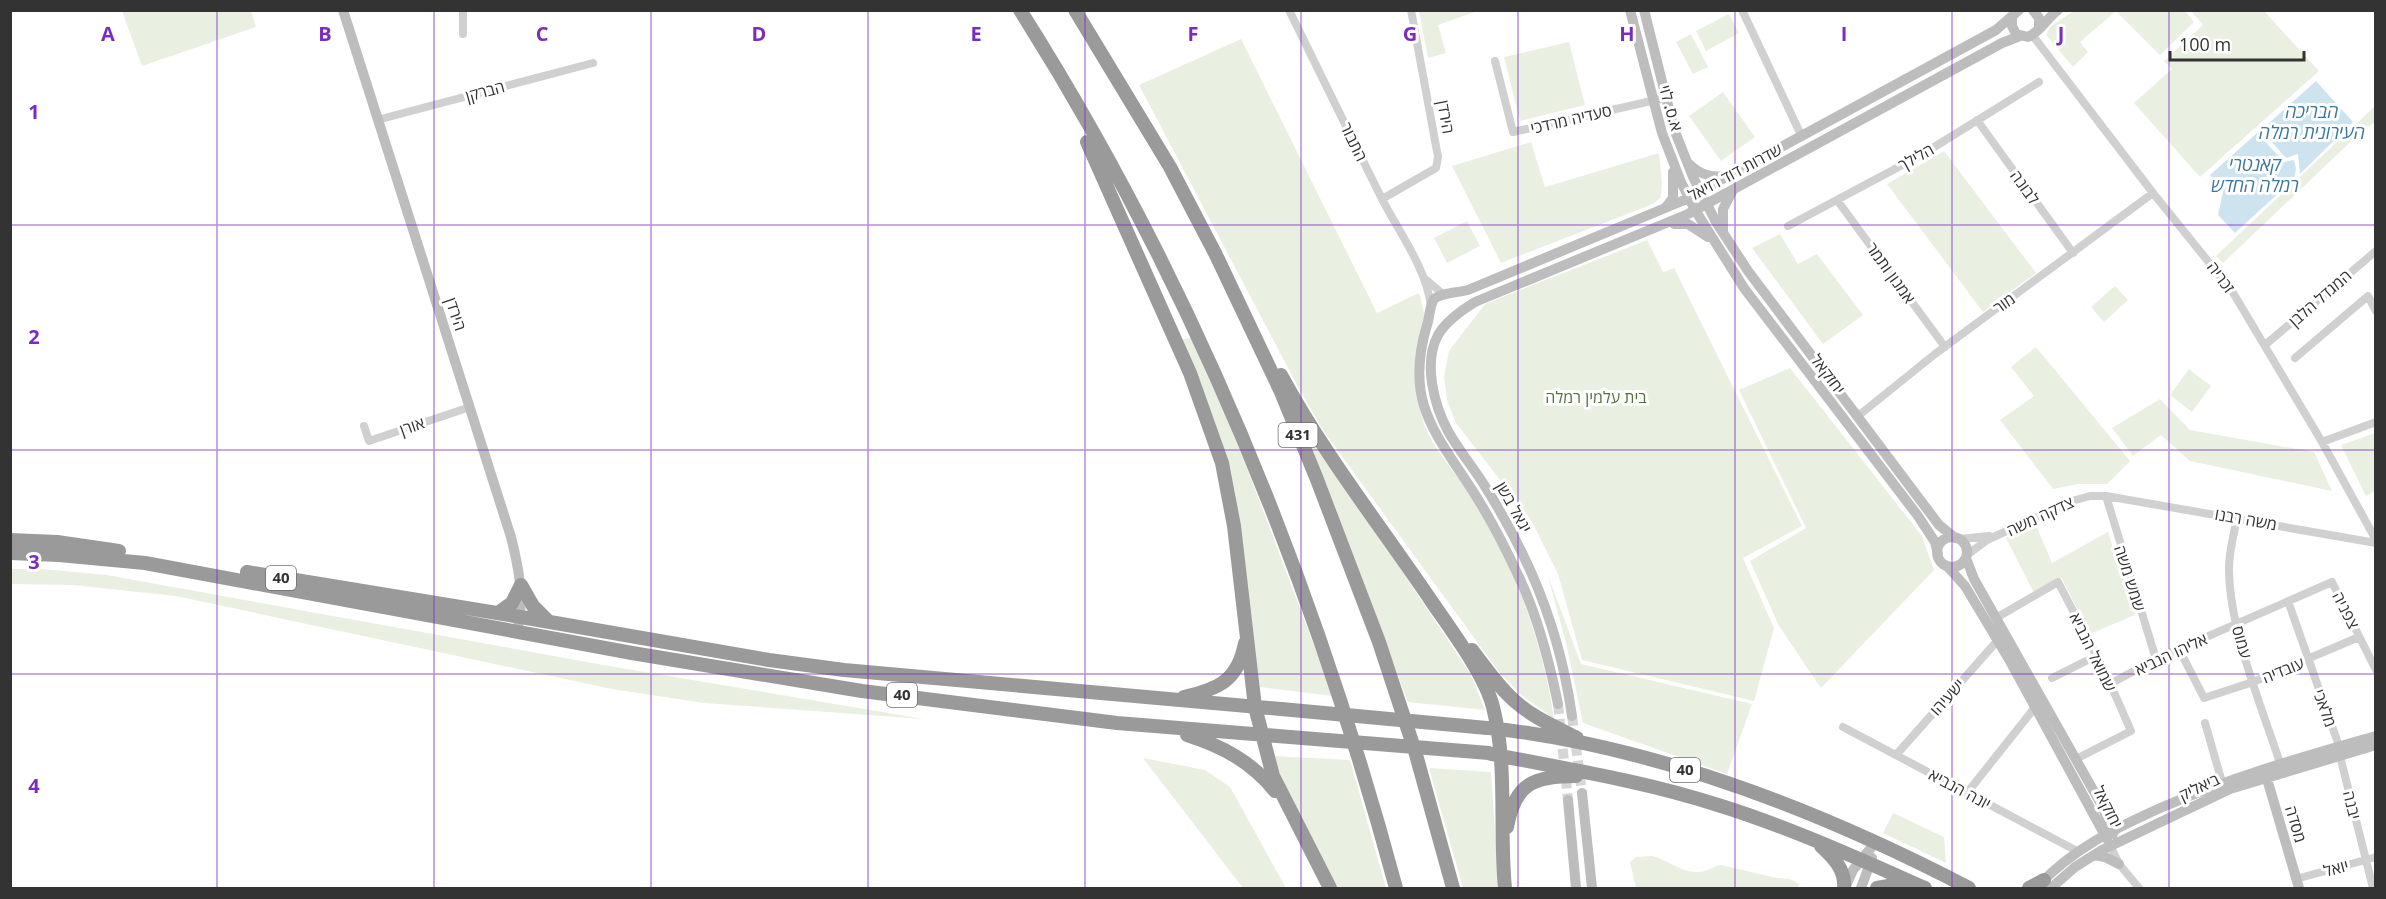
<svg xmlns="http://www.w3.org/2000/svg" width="2386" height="899" font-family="'Open Sans','Noto Sans Hebrew',sans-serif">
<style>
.green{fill:#e9f0e1}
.water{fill:#cde3f0}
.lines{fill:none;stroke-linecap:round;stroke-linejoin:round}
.secondary-tunnel{stroke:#d6d6d6;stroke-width:10;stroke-dasharray:10 5;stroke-linecap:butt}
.street{stroke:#d0d0d0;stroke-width:8}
.secondary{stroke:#bdbdbd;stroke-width:10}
.highway{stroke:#9a9a9a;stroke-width:14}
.highway-bridge{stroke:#9a9a9a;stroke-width:14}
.grid{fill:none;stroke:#7b2cbf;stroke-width:1.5;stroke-opacity:0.55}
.labels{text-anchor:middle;stroke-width:6;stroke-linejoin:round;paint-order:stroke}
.shield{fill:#fff;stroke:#707070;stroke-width:1.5}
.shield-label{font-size:15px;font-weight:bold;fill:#333}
.street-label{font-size:16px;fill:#333;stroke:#fff}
.park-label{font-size:16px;fill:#56723c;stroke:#fff}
.water-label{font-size:18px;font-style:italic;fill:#3a779c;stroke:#fff}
.grid-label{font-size:20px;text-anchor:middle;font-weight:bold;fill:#7b2cbf;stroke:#fff;stroke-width:6;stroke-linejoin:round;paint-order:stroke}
</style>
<rect width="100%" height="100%" fill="#fff"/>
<path class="green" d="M122,11h129l5,16 -114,39z
M1419,11v-1l58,1 -39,14 8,28 -18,5z
M2074,11h111l9,11 -34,33 -44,-44 -36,31 8,10 -15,15 -27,-32 5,-9z
M2191,11h73l55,60 -119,106 -66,-74 38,-34 -8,-8 39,-36z
M1729,14l10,19 -33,18 -10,-20z
M1691,34l17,33 -15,7 -17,-32z
M1241,39l136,274 42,-20c2,8 5,18 6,26 2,36 -13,70 -1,105 12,31 36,53 53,80 39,65 66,139 77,215l-35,-26 -20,-21 -177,-243 -25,-44 -158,-300z
M1569,42l16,63 -65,16 -16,-64z
M1723,92l32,45 -34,24 -32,-45z
M2375,106v16l-13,9 -139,132 -7,-7z
M1531,142l14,45 114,-34 3,29 -1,15 -8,7 -152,59 -49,-97z
M1944,151l92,122 -53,39 -96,-128z
M1467,221l13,25 -33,17 -13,-25z
M1780,234l18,30 19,-10 46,61 -40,29 -71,-96z
M1647,240l16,32 11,-4 128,258 -59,32 31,70 -20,73 -172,-41 -24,-86 -27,-54 -75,-97 -9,-23 -3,-24 5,-25 36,-47z
M2115,286l13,14 -24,22 -13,-15z
M1192,337l52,123 89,236 -73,-9 -25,-195 -7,-29 -46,-123z
M2036,347l94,114 -23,23h-29l-25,5 -53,-69 34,-24 -23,-29z
M1790,368l132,168 12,34 -113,118 -42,-62 -29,-65 56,-33 -67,-138z
M2189,369l22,17 -19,26 -22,-17z
M2160,399l30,31 124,22 18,39 -142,-30 -29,-26 -28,21 -21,-28z
M2375,433v58l-9,5 -25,-51z
M1315,440l156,235 14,35 -77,-8 -98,-253z
M2036,525l16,38 56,-31 27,83 -45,19 -29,-57 -27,16 -28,-55z
M11,569h31l65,6 502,91 315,53 -220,-16 -92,-14 -436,-93 -103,-11 -62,-1z
M1547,573l34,91 171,40 -25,70 -144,-51 -17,-80z
M1274,756l76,4 36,128h-49l-58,-113z
M1143,758l62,12 25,17 56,101h-43z
M1429,768l62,4 8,116h-36z
M1893,813l51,24 2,26 -63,-30z
M1652,856c16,4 30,17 46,16 9,0 15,-6 23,-7l56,13 13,1 9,5 -1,4h-162l-6,-26 6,-5z"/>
<path class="water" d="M2316,81l37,41 -53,52 -2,-20 -12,4 -25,-28z
M2257,133l27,29 10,-2 2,9 -2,10 -59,54 -17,-18 5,-23 -13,-17z"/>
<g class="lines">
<path class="secondary-tunnel" d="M1558,704l10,96
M1572,716l10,77"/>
<path class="street" d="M1289,10c31,63 61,125 92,187 17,34 45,70 50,109
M1742,10l60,127
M463,34v-24
M2033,36l120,157 79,98 90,151 54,98
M1495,61l18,71 152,-34
M377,120l216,-57
M1977,120l96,133
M1382,199l54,-31 2,-11 -27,-147
M1837,200l108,147
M1788,226l135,-72 116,-72
M1425,279l18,15
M2265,345l111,-94
M2295,358l73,-62 8,15
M1858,416l77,-62 218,-161
M364,426l5,15 101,-34
M2322,442l54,-20
M2106,496l50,163
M2237,518c-3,16 -8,33 -8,50 0,61 32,137 51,195
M1959,539l30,-3
M1967,555l20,-15 85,-39 18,-5h16l270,47
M2288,601l51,145
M1996,618l62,-36 48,92 25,57 -55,28
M2179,649l25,49 49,-16 106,-45
M2052,678l44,-22
M2110,684l46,-25 176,-77 44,88
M2205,723l17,59
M1843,727l234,124
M1896,755l102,-115
M2340,756l33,132
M1967,793l69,-87
M2110,845l9,19 20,24
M2296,879l80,-22"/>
<path class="secondary" d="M343,10l168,527c8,32 14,61 6,94
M1630,10l32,123 19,49 14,28 49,78 174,228 17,26 3,12
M1644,10l30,119 19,48 23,45 32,49 191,254 16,13
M2033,10l6,8v10
M2012,18v8l4,8 12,3c12,-5 19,-19 30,-27
M1688,163c11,11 22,15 37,13
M1666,207l7,-9v-26
M1674,224h14l20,13
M1723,231v-22l9,-17
M1937 552a15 15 0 1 1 30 0a15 15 0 1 1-30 0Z
M1966,558l8,21 127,225 12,30
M1947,566l18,20 45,75 97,178
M1558,704c-9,-44 -21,-91 -41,-131 -13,-28 -27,-55 -43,-80 -39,-61 -70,-91 -47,-168 3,-8 2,-18 7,-26 9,-7 23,-6 34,-9l214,-89 314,-171 23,-20
M1572,716c-7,-49 -21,-99 -41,-144 -13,-29 -28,-57 -45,-84 -12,-20 -27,-37 -38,-57 -14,-26 -25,-68 -10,-96 8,-14 24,-25 37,-33l213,-88 314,-171 18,-7
M2265,772l34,116
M1582,793l10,95
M1568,800l8,88
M2094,855l11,2 14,7
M2039,885c34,-36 75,-56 119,-76 71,-31 143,-52 218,-73
M1845,888l8,-18 22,-27
M1861,888l11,-30
M2051,888l24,-21 27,-17 128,-61 146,-44"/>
<path class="highway" d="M1020,10c172,271 293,570 376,878
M1075,10l95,157 46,88 65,137 35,85 63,165 36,109 38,137
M1087,142l103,231 32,90 12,63 21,181 18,69 57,112
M1281,375c42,78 101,153 151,227 19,28 53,73 61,105 15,59 6,122 12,181
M10,540l47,2 62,9
M10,553l49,2 86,8 487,90 230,38 255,32 173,14
M247,572l274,45 248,43 75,10 437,39
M521,585l12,21 16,16
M498,613l14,-10 9,-18
M1472,650c14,18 27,38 45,53 17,15 39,24 60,35
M1184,697c34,-8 54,-16 61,-54
M1489,728c168,18 332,83 480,160
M1187,735c35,11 65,27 88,56
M1491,754c76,15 153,27 227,51 71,22 139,53 207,83
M1507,827c8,-44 27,-51 69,-51
M1821,846c12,11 25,24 23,42
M1877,888l17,-3 19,3
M2029,888l15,-8"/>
<path class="highway-bridge" d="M1281,709l206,19
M1290,737l199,16"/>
</g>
<path class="grid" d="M217,10v878M434,10v878M651,10v878M868,10v878M1085,10v878M1301,10v878M1518,10v878M1735,10v878M1952,10v878M2169,10v878M10,225h2366M10,450h2366M10,674h2366"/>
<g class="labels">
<g class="shield">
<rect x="1278.5" y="423" width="39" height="24" rx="4.5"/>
<rect x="266" y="566" width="30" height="24" rx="4.5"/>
<rect x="887" y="683" width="30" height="24" rx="4.5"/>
<rect x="1670" y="758" width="30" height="24" rx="4.5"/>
</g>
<g class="shield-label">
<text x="1298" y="440">431</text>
<text x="281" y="583">40</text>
<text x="902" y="700">40</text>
<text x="1685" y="775">40</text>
</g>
<g class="street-label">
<text transform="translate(485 91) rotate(-15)" y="6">הברקן</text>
<text transform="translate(1671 108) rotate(74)" y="6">א.ס. לוי</text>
<text transform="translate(1446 117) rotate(80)" y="6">הירדן</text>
<text transform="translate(1571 119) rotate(-13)" y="6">סעדיה מרדכי</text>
<text transform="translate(1354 142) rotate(64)" y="6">התבור</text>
<text transform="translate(1916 157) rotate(-29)" y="6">הלילך</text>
<text transform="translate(1735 172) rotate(-28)" y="6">שדרות דוד רזיאל</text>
<text transform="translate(2025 187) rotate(54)" y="6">לבונה</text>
<text transform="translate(1891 273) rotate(54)" y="6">אמנון ותמר</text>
<text transform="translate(2221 277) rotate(53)" y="6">זכריה</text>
<text transform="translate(2320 298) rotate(-41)" y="6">המגדל הלבן</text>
<text transform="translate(2004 303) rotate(-36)" y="6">מור</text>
<text transform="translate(456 314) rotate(72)" y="6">הירדן</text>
<text transform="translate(1828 374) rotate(53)" y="6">יחזקאל</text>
<text transform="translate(412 426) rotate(-19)" y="6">אורן</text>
<text transform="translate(1514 507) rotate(61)" y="6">יגאל בשן</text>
<text transform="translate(2040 516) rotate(-25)" y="6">צדקה משה</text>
<text transform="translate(2246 519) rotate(10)" y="6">משה רבנו</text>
<text transform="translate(2130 578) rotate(72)" y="6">שמש משה</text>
<text transform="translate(2346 610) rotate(63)" y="6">צפניה</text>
<text transform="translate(2242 642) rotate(74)" y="6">עמוס</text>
<text transform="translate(2093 652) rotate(64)" y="6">שמואל הנביא</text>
<text transform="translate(2171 654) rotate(-25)" y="6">אליהו הנביא</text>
<text transform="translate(2283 670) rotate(-22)" y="6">עובדיה</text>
<text transform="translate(1947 697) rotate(-48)" y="6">ישעיהו</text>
<text transform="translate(2325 708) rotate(70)" y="6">מלאכי</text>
<text transform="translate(2199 787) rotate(-25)" y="6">ביאליק</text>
<text transform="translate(1960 789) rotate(28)" y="6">יונה הנביא</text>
<text transform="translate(2352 805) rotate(76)" y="6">יבנה</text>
<text transform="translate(2108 807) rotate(63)" y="6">יחזקאל</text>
<text transform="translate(2296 824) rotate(73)" y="6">מסדה</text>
<text transform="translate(2336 868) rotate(-15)" y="6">יואל</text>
</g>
<g class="park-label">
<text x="1596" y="403">בית עלמין רמלה</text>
</g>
<g class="water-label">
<text x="2312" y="118">הבריכה<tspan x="2312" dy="21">העירונית רמלה</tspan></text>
<text x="2255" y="171">קאנטרי<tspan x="2255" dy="21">רמלה החדש</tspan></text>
</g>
</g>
<g class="grid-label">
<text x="108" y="41">A</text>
<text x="325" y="41">B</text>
<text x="542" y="41">C</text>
<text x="759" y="41">D</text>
<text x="976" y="41">E</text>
<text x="1193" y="41">F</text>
<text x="1410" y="41">G</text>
<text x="1627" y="41">H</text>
<text x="1844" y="41">I</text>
<text x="2061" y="41">J</text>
<text x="34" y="119">1</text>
<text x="34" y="344">2</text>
<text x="34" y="569">3</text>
<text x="34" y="793">4</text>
</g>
<rect width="2386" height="899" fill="none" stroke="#333333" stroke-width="24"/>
<path d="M2170 51v9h134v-9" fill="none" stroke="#333333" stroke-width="3"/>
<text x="2179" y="51" font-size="18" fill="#333333" stroke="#ffffff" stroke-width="4.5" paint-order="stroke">100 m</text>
</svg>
